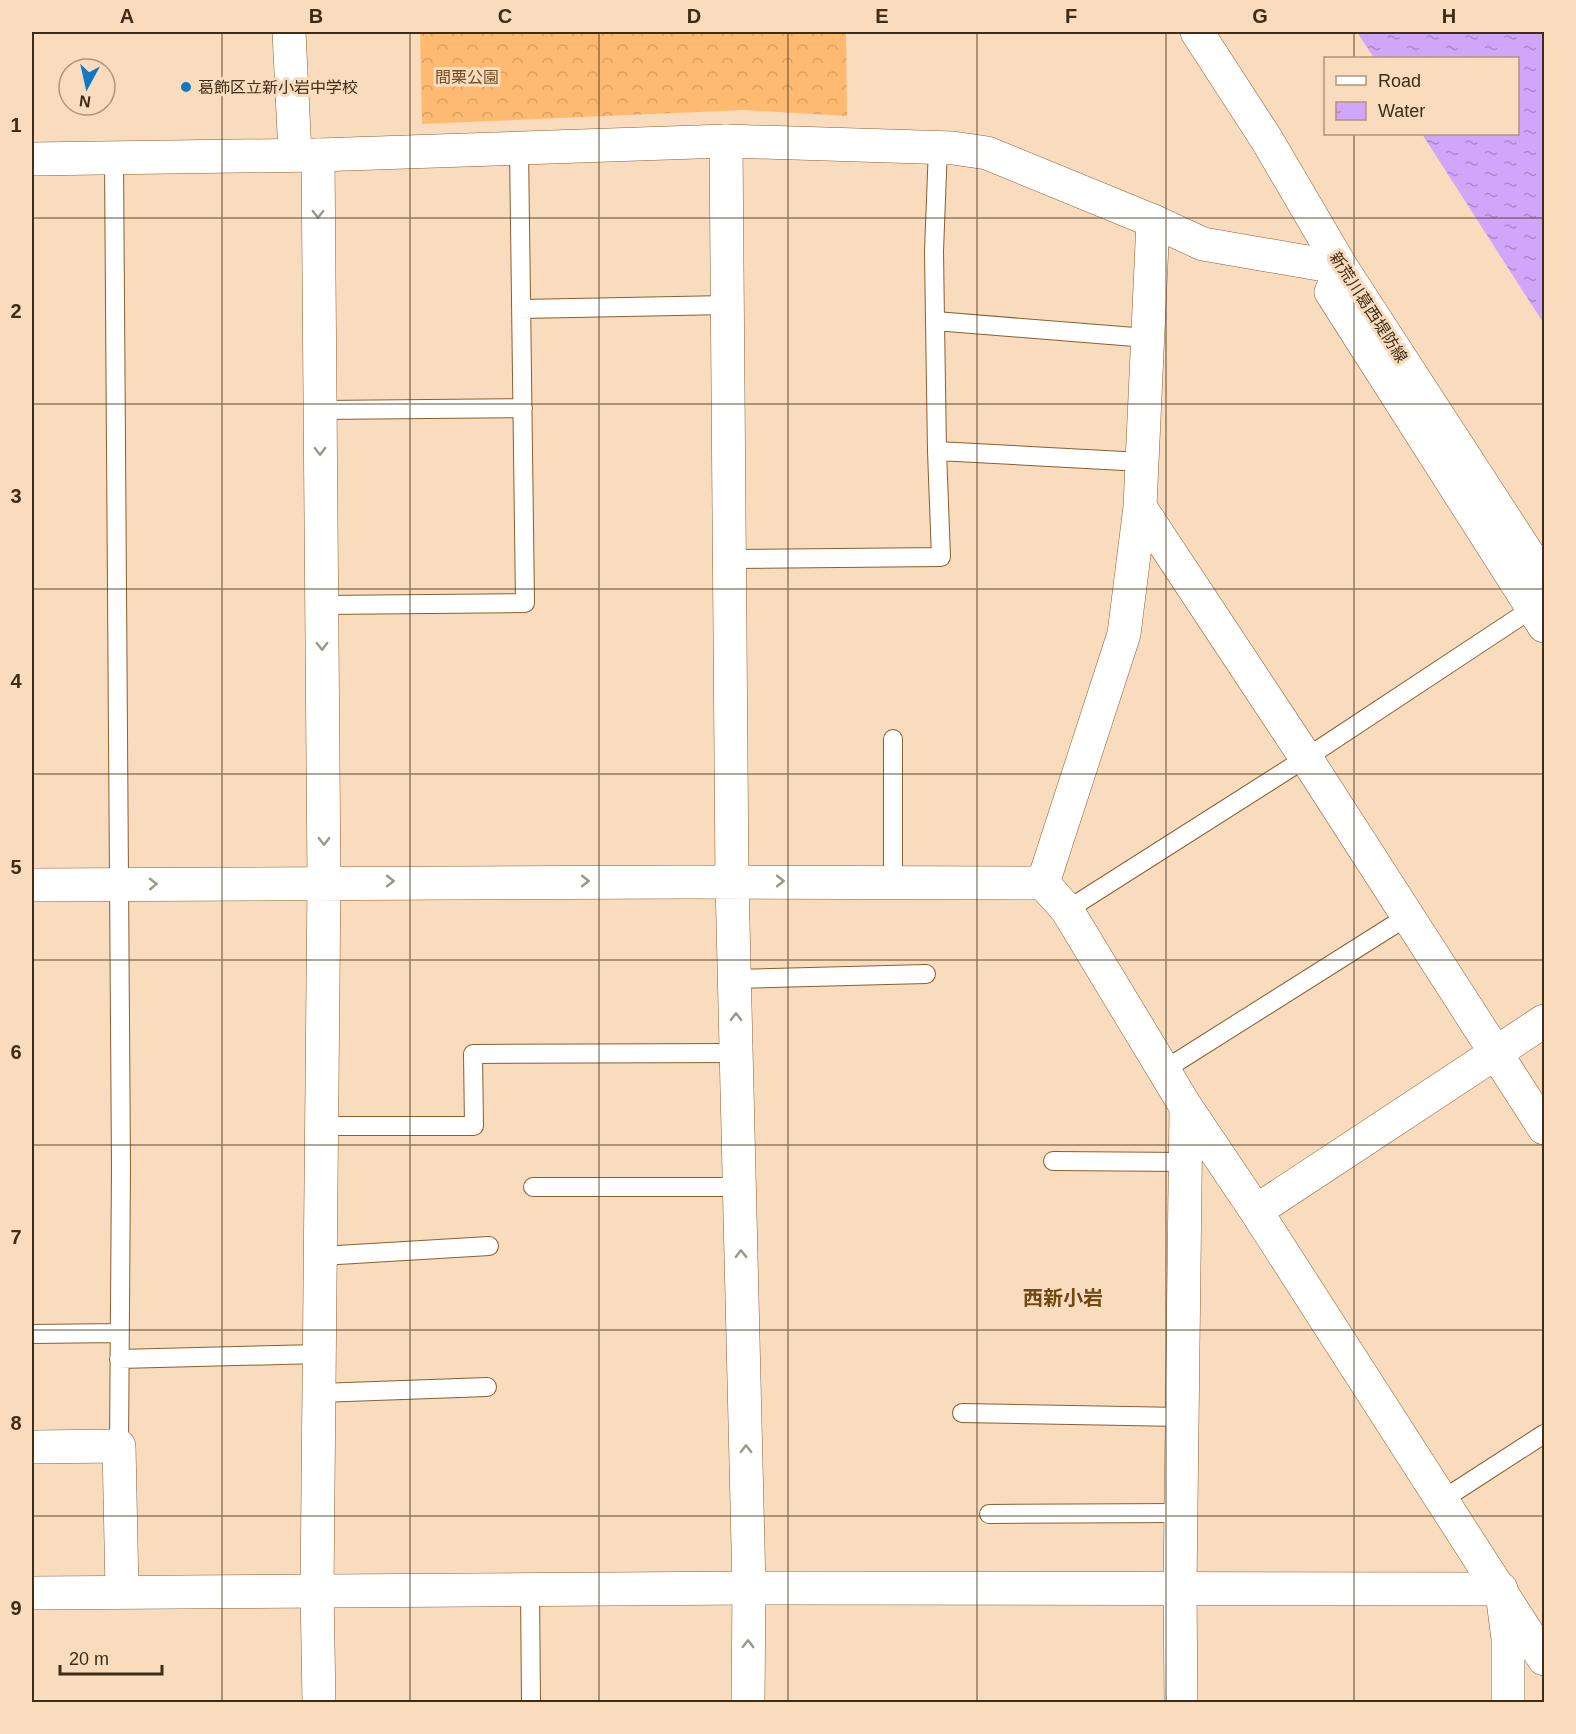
<svg xmlns="http://www.w3.org/2000/svg" width="1576" height="1734" font-family="Helvetica,'Noto Sans JP',sans-serif">
<style>
.forest{fill:url(#forest-crowns)}
.water{fill:url(#water-ripples)}
.lines{fill:none;stroke-linecap:round;stroke-linejoin:round}
.lane-casing{stroke:#8a602f;stroke-width:20}
.street-casing{stroke:#8a602f;stroke-width:34}
.secondary-casing{stroke:#8a602f;stroke-width:34}
.lane{stroke:#fff;stroke-width:18}
.street{stroke:#fff;stroke-width:33}
.secondary{stroke:#fff;stroke-width:33}
.oneway{stroke:#9e968b}
.grid{fill:none;stroke:#3e2c17;stroke-width:1.5;stroke-opacity:0.55}
.poi-dot{fill:#1179c4;stroke:#f9dbbd;stroke-width:2}
.labels{text-anchor:middle;stroke-width:6;stroke-linejoin:round;paint-order:stroke}
.park-label{font-size:16px;fill:#734e25;stroke:#f9dbbd}
.poi-label{font-size:16px;fill:#3e2c17;stroke:#f9dbbd;text-anchor:start}
.street-label{font-size:16px;fill:#3e2c17;stroke:#f9dbbd}
.quarter-label{font-size:20px;font-weight:bold;fill:#714814;stroke:#f9dbbd}
.neatline{fill:none;stroke:#3e2c17;stroke-width:2}
.grid-label{font-size:20px;text-anchor:middle;font-weight:bold;fill:#3e2c17}
</style>
<defs>
<pattern id="forest-crowns" width="20" height="18" patternUnits="userSpaceOnUse" patternTransform="scale(1.5)"><rect width="20" height="18" fill="#fdba70"/><path d="M2 6a3 3 0 1 1 6 0M12 15a3 3 0 1 1 6 0" fill="none" stroke="#daa060"/></pattern>
<pattern id="water-ripples" width="26" height="14" patternUnits="userSpaceOnUse" patternTransform="scale(1.5)"><rect width="26" height="14" fill="#d1a5fa"/><path d="M2 4q2-2 4 0t4 0M15 11q2-2 4 0t4 0" fill="none" stroke="#ab87c9"/></pattern>
</defs>
<rect width="100%" height="100%" fill="#f9dbbd"/>
<path class="forest" d="M420,32h426l1,84 -103,-6 -322,14z"/>
<path class="water" d="M1357,32h187v292l-122,-190h96v-76h-144z"/>
<g class="lines">
<defs>
<path id="lane" d="M114,158l7,1009 -2,279
M522,309l205,-4
M935,321l-1,-70 4,-104
M320,410l203,-2
M1142,462l-205,-11 -2,-130 212,17
M730,559l211,-2 -4,-106
M322,605l203,-2 -6,-455
M893,882v-143
M1067,910l239,-152 227,-150
M735,979l191,-5
M1164,1070l244,-154
M322,1126h152l-1,-72 263,-1
M1053,1161l132,1
M533,1187h206
M321,1256l168,-10
M32,1334l87,-1
M119,1359l200,-5
M319,1393l168,-6
M962,1413l220,4
M1442,1500l102,-66
M989,1514l192,-1
M530,1589l1,113"/>
<path id="street" d="M289,32l6,122
M726,141l6,740 17,707 -1,114
M318,155l6,727 -7,708 2,112
M1342,268l-11,24 213,334
M1140,507l166,251 238,370
M1043,883l81,-249 16,-127 13,-286
M32,885c337,-3 674,-4 1011,-2l24,27 119,197 70,104 288,448
M1256,1211l288,-190
M32,1447l87,-1 3,145
M1503,1600l5,39v63
M1181,1702l-1,-114 6,-481"/>
<path id="secondary" d="M1197,32l70,108 75,128 202,311
M32,159l286,-4 408,-14 227,7 34,5 166,68 50,23 139,24
M32,1593l717,-5 752,1"/>
</defs>
<use href="#lane" class="lane-casing"/>
<use href="#street" class="street-casing"/>
<use href="#secondary" class="secondary-casing"/>
<use href="#lane" class="lane"/>
<use href="#street" class="street"/>
<use href="#secondary" class="secondary"/>
</g>
<defs><path id="oneway-chevron" d="M-2-3.5L2.5 0L-2 3.5" fill="none" stroke-width="1.6" stroke-linecap="round" stroke-linejoin="round" transform="scale(1.5)"/></defs>
<g class="oneway">
<use href="#oneway-chevron" transform="translate(318 214) rotate(90)"/>
<use href="#oneway-chevron" transform="translate(320 451) rotate(89)"/>
<use href="#oneway-chevron" transform="translate(322 646) rotate(89)"/>
<use href="#oneway-chevron" transform="translate(324 841) rotate(89)"/>
<use href="#oneway-chevron" transform="translate(390 881)"/>
<use href="#oneway-chevron" transform="translate(585 881)"/>
<use href="#oneway-chevron" transform="translate(780 881)"/>
<use href="#oneway-chevron" transform="translate(153 884) rotate(-1)"/>
<use href="#oneway-chevron" transform="translate(736 1017) rotate(-91)"/>
<use href="#oneway-chevron" transform="translate(741 1254) rotate(-91)"/>
<use href="#oneway-chevron" transform="translate(746 1449) rotate(-91)"/>
<use href="#oneway-chevron" transform="translate(748 1644) rotate(-89)"/>
</g>
<path class="grid" d="M222,32v1670M410,32v1670M599,32v1670M788,32v1670M977,32v1670M1166,32v1670M1354,32v26M1354,134v1568M32,218h1512M32,404h1512M32,589h1512M32,774h1512M32,960h1512M32,1145h1512M32,1330h1512M32,1516h1512"/>
<circle class="poi-dot" cx="186" cy="87" r="6"/>
<g class="labels">
<g class="park-label">
<text x="467" y="83">間栗公園</text>
</g>
<g class="poi-label">
<text x="198" y="93">葛飾区立新小岩中学校</text>
</g>
<g class="street-label">
<text transform="translate(1369 307) rotate(57)" y="6">新荒川葛西堤防線</text>
</g>
<g class="quarter-label">
<text x="1063" y="1305">西新小岩</text>
</g>
</g>
<rect width="1576" height="1734" fill="none" stroke="#f9dbbd" stroke-width="66"/>
<rect x="1324" y="57" width="195" height="78" fill="#f9dbbd" stroke="#ae957b" stroke-width="1.5"/>
<rect x="1336" y="76" width="30" height="9" fill="#ffffff" stroke="#ae957b" stroke-width="1.5"/>
<text x="1378" y="87" font-size="18" fill="#3e2c17">Road</text>
<rect x="1336" y="102" width="30" height="18" fill="url(#water-ripples)" stroke="#ae957b" stroke-width="1.5"/>
<text x="1378" y="117" font-size="18" fill="#3e2c17">Water</text>
<g transform="translate(87 87) rotate(188)"><circle r="28" fill="#f9dbbd" stroke="#ae957b" stroke-width="1.5"/>
<path d="M0-4.5L10 22L0 15L-10 22Z" fill="#1179c4"/>
<text y="-9" font-size="16" font-weight="bold" text-anchor="middle" fill="#3e2c17">N</text>
</g>
<path d="M60 1665v9h102v-9" fill="none" stroke="#3e2c17" stroke-width="3"/>
<text x="69" y="1665" font-size="18" fill="#3e2c17" stroke="#f9dbbd" stroke-width="4.5" paint-order="stroke">20 m</text>
<rect x="33" y="33" width="1510" height="1668" class="neatline"/>
<g class="grid-label">
<text x="127" y="23">A</text>
<text x="316" y="23">B</text>
<text x="505" y="23">C</text>
<text x="694" y="23">D</text>
<text x="882" y="23">E</text>
<text x="1071" y="23">F</text>
<text x="1260" y="23">G</text>
<text x="1449" y="23">H</text>
<text x="16" y="132">1</text>
<text x="16" y="318">2</text>
<text x="16" y="503">3</text>
<text x="16" y="688">4</text>
<text x="16" y="874">5</text>
<text x="16" y="1059">6</text>
<text x="16" y="1244">7</text>
<text x="16" y="1430">8</text>
<text x="16" y="1615">9</text>
</g>
</svg>
